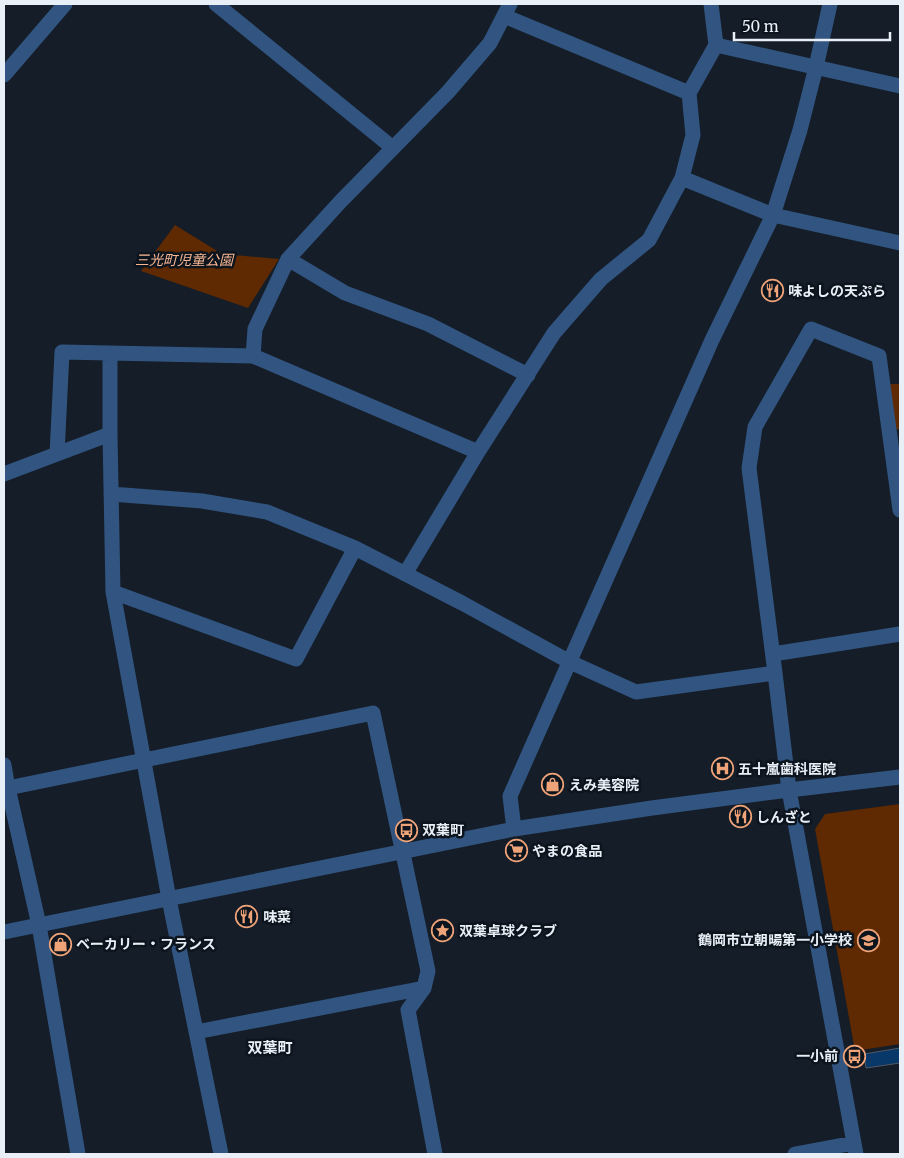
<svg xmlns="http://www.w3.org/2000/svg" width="904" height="1158" font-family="Merriweather,'Noto Sans JP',serif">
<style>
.green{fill:#5f2901}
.building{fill:#083769;stroke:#4f5965}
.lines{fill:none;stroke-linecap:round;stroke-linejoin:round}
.minor{stroke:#315580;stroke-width:15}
.labels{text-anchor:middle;stroke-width:5;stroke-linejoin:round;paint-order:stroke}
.park-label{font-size:14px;font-style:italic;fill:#f9b792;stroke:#0c141e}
.poi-label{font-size:14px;font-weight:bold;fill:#e9eff7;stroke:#0c141e;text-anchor:start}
.neighbourhood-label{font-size:15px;font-weight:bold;fill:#e9eff7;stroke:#0c141e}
</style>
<rect width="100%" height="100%" fill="#151d28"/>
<path class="green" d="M175,225l47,29 57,5 -31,49 -107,-37z
M889,384h11v45l-8,1z
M900,804v240l-45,7 -40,-222 10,-15z"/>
<path class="building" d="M900,1048v15l-34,5 -2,-14z"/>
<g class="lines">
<path class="minor" d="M216,4l177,144
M711,4l5,41
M504,16l185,77
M4,75l61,-71
M682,178l91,37 127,28
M288,259l57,34 83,31 100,51
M110,354v80l3,158 56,307 52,255
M253,356l2,-27 33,-70 53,-58 107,-109 42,-49 20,-39
M57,454l5,-102 191,4 225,96
M4,474l106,-40
M111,494l91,7 65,11 88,36 107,55 108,59 66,30 139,-19
M405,574l73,-122 76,-119 47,-54 48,-39 33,-62 11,-43 -4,-42 27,-48 184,41
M113,592l183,67 59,-111
M773,654l127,-20
M4,765l4,23 31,137 39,229
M8,788l365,-75 55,258 -4,17 -16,22 27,144
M514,829l-4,-33 202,-456 61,-125 27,-85 16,-63 14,-63
M4,932l510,-103 138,-21 137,-18 111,-13
M196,1032l228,-44
M795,1154l59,-11
M856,1154l-67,-364 -14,-117 -26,-205 6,-41 56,-98 68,27 21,154"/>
</g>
<defs>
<symbol id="restaurant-ring" viewBox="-11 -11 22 22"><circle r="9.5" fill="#0c141e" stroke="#efa378" stroke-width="1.5"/><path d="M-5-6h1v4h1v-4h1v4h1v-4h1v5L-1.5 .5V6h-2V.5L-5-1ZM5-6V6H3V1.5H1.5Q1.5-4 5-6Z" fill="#efa378"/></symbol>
<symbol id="hospital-ring" viewBox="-11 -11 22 22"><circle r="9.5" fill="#0c141e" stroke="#efa378" stroke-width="1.5"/><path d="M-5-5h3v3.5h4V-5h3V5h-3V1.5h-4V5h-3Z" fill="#efa378"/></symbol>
<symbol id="shop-ring" viewBox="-11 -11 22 22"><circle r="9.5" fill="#0c141e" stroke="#efa378" stroke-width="1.5"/><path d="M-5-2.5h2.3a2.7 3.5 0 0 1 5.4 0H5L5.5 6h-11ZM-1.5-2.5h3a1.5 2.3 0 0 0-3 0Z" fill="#efa378"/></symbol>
<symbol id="bus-ring" viewBox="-11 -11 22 22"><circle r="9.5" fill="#0c141e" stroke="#efa378" stroke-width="1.5"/><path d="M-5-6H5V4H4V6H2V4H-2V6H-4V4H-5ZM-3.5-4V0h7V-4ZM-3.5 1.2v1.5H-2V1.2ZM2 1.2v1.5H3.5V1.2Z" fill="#efa378"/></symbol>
<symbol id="supermarket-ring" viewBox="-11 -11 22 22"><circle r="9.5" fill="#0c141e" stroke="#efa378" stroke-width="1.5"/><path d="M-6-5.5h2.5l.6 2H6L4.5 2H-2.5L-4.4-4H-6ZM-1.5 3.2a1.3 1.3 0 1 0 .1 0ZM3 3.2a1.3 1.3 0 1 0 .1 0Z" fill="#efa378"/></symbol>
<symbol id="sight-ring" viewBox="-11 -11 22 22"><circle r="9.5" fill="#0c141e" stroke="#efa378" stroke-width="1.5"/><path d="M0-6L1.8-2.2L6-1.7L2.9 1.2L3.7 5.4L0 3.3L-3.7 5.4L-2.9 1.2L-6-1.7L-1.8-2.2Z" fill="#efa378"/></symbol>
<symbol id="school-ring" viewBox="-11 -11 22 22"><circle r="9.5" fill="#0c141e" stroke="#efa378" stroke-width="1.5"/><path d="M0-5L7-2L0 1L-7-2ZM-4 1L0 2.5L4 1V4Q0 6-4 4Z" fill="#efa378"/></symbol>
</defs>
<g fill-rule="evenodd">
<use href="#restaurant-ring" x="760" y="278" width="25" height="25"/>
<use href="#hospital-ring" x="710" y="756" width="25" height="25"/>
<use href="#shop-ring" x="540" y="772" width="25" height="25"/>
<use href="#restaurant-ring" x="728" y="804" width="25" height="25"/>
<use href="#bus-ring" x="394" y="818" width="25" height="25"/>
<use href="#supermarket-ring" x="504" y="838" width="25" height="25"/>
<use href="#restaurant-ring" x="234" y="904" width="25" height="25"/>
<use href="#sight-ring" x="430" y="918" width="25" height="25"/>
<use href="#school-ring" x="856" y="928" width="25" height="25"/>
<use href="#shop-ring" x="48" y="932" width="25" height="25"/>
<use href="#bus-ring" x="842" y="1044" width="25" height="25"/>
</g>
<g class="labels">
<g class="park-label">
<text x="184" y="265">三光町児童公園</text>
</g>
<g class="poi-label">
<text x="788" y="296">味よしの天ぷら</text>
<text x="738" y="774">五十嵐歯科医院</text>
<text x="569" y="790">えみ美容院</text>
<text x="756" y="822">しんざと</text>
<text x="422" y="835">双葉町</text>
<text x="532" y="856">やまの食品</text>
<text x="263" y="922">味菜</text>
<text x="459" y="936">双葉卓球クラブ</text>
<text x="852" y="945" text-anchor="end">鶴岡市立朝暘第一小学校</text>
<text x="76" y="949">ベーカリー・フランス</text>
<text x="838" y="1061" text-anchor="end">一小前</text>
</g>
<g class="neighbourhood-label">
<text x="270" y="1053">双葉町</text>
</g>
</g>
<rect width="904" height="1158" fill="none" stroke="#e9eff7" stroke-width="10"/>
<path d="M734 32v8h156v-8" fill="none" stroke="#e9eff7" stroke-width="2.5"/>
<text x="742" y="32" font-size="15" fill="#e9eff7" stroke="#0c141e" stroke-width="4" paint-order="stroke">50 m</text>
</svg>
